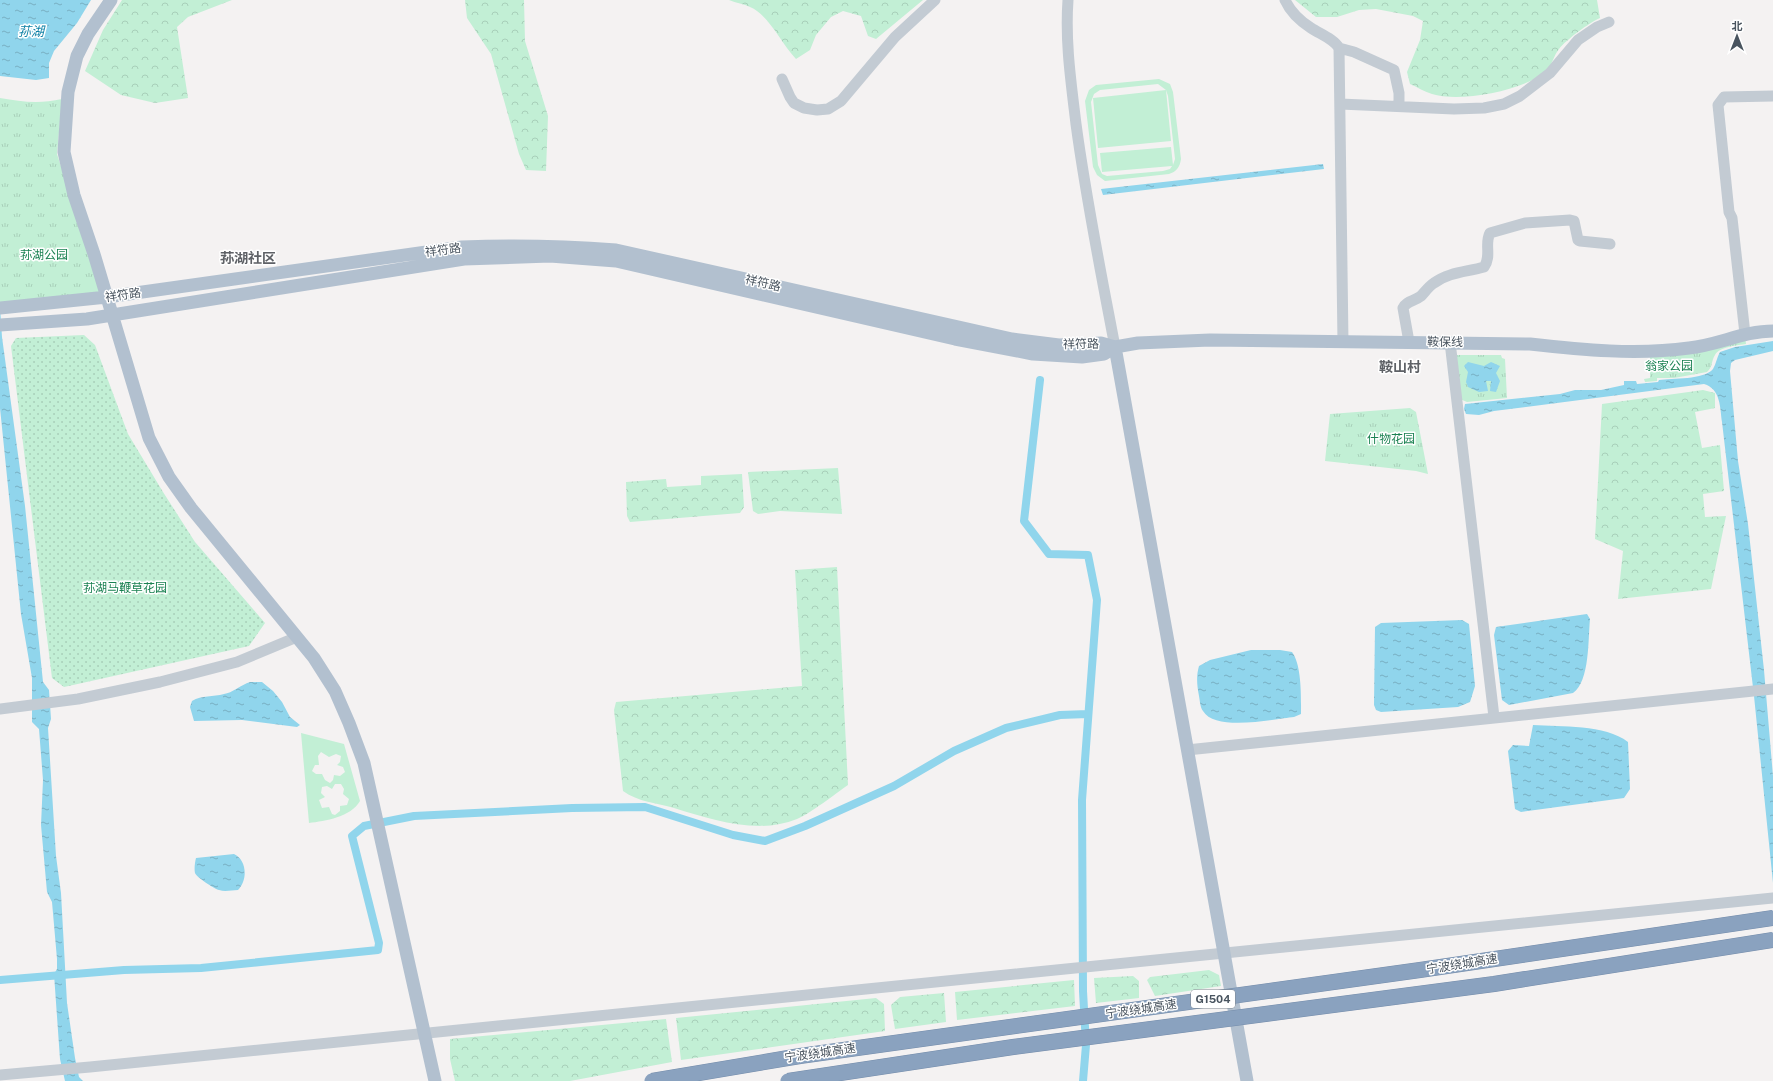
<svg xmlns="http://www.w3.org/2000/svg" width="1773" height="1081" font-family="'Public Sans','Noto Sans SC',sans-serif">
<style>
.grass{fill:#c2efd5;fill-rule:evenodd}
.forest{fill:url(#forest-crowns)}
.park{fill:url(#park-tufts)}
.garden{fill:url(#garden-dots)}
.water{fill:url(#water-ripples)}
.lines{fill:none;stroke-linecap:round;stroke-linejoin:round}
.canal{stroke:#90d5ec;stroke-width:8}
.minor{stroke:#c3cbd3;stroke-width:11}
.major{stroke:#b2c0cf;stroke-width:13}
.highway-bridge-casing{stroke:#758dab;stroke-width:16;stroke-linecap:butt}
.highway-bridge{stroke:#8aa2bf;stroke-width:15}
.labels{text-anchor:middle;stroke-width:3;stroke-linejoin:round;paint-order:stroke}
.shield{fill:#fff;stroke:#80878f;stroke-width:1}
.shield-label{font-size:11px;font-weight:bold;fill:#49545f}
.street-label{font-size:12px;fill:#49545f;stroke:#fff}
.park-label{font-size:12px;fill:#198151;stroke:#fff}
.water-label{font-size:13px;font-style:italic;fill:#0e80a5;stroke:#fff}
.quarter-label{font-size:14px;font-weight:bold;fill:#5e6166;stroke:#fff}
</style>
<defs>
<pattern id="forest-crowns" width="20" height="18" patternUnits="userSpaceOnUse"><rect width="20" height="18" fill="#c2efd5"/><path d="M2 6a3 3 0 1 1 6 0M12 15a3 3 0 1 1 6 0" fill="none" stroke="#a8cfb9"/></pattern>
<pattern id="park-tufts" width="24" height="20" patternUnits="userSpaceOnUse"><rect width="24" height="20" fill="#c2efd5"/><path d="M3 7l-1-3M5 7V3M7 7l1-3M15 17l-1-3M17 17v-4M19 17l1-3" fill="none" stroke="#a8cfb9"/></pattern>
<pattern id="garden-dots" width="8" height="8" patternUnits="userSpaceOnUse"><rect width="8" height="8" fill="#c2efd5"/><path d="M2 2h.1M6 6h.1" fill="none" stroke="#a8cfb9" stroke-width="1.8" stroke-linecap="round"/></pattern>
<pattern id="water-ripples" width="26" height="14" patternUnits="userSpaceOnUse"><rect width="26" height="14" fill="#90d5ec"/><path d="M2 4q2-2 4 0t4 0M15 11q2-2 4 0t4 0" fill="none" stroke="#78afc2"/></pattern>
</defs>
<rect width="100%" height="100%" fill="#f4f2f2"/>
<path class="grass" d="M1159,79l11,5 3,8 8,67c-1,8 -5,13 -12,15l-64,7 -8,-6 -4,-8 -8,-66 4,-11 7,-5zM1158,84l8,6 2,6 7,63 -2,6 -2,-18 -71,6 2,19 70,-6 -2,3 -7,2 -56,5 -5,-2 -4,-9 -7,-63 3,-8 6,-4z
M1166,90l5,51 -73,7 -5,-50z
M301,733l43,11 16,57c-9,16 -35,20 -51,22zM321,752l8,5 7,-3 5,2 -1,6 -3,3 6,2 2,5 -5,4 -6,-1 -1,5 -3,3 -5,-3 -3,-6h-6l-4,-3 3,-6h4l-1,-9zM335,784h6l3,5 -1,5 6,5 -2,6 -7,1v5l-5,4 -3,-1 -3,-7 -7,1 -3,-8 6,-3 -4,-4 1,-6 5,-1 5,3z"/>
<path class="forest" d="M122,0h110l-44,17 -11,10 11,71 -33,5 -34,-8 -36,-24 18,-41z
M465,0h59l1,41 23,75 -2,55 -20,-1 -7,-16 -28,-100 -24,-36z
M729,0h194l-47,39 -8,-3 -7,-20 -18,-5 -12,6 -15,18 -6,15 -14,9c-15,-16 -27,-44 -46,-52 -6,-3 -14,-4 -21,-7z
M1295,0h302l3,18c-11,5 -33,21 -41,31 -5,6 -7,16 -12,21 -21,21 -88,33 -115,24 -7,-2 -15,-7 -22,-10l-3,-12 13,-32 3,-19 -10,-5 -37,-7 -17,1 -22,7h-21z
M1703,390l12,3v15l-20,4 7,36 18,-3 4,46 -21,3 2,23 21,-1 -15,73 -93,10 5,-48 -28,-12 7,-135z
M838,468l4,46 -62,-3 -22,3 -5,-3 -5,-39z
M742,474l2,33 -4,6 -110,9 -3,-6 -1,-34 40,-3 1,8 34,-2v-9z
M837,567l11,218c-13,9 -37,28 -51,34 -39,16 -84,1 -123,-11 -17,-5 -36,-6 -51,-17l-9,-81 2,-8 186,-16 -7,-116z
M1209,970l10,5 2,11 -66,10 -8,-16 3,-3z
M1133,976l6,5v17l-43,5 -2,-25z
M1074,980l1,26 -118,14 -2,-28z
M944,993l2,29 -51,7 -4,-24 9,-8z
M876,998l8,6 1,27 -204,29 -5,-42z
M666,1019l6,43 -102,19h-115l-5,-22v-20z"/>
<path class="park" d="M0,98c22,4 40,6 62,1l-5,55 45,139 -102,11z
M1745,336l1,8c-8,1 -27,3 -31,11 -4,6 -2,12 -8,17l-33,6h-17v3l-12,1 -1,-3 6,-1v-24z
M1455,355h46l1,3 3,1 2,39 -40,4 -7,-3z
M1410,408l6,4 12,62 -12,-3 -91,-10 5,-47z"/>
<path class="garden" d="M84,335l11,10 33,89 35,58 32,50 70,81 -16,23 -185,41 -12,-9 -41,-332 5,-8z"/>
<path class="water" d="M0,0h91l-14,23 -23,28 -5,12v15l-13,2 -36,-4z
M1323,164l1,5 -221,26 -2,-6z
M0,307l2,30 23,169 18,176 6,8 2,29 -3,9 8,128 5,37 6,110 8,55 4,19 4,4h-18l-5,-22 -6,-85 3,-5v-10l-5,-57 -5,-10 -6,-67 2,-45 -4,-51 -7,-7v-44l-11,-64 -21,-206z
M1773,341v10l-38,9 -4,3 -1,8 8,90 10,63 16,146 9,106v107l-19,-187 -32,-274c-2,-14 -1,-33 -18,-38l-210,27 -15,4 -13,-1 -2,-5 1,-5 95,-10 15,-4h26l23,-5v-4h12l1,3 21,-2 1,-2c13,-2 45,0 54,-11 3,-5 4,-12 7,-17l15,-5z
M1468,362l16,4 7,-4 9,4 -4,7 4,8 -4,11 -6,-1 1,-10h-5l2,10 -9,1 -11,-5 -2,-5 2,-10 -4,-6z
M1587,614l3,5c-2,20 0,62 -17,74l-64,12 -7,-5 -8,-65 2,-8z
M1462,620l7,4 6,62 -5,16 -12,5 -77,5 -5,-2 -2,-5 1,-78 6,-4z
M1251,650h29l12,2c10,13 9,46 9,62l-7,3c-20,2 -79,15 -91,-6 -3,-4 -3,-10 -4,-15 -2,-10 -3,-20 0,-30l11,-6z
M250,682h12l11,9 9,11 8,15 10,8 -3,2 -55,-7 -48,1 -4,-14 2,-6c10,-6 21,-4 32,-7 8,-1 17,-9 26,-12z
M1533,725c28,2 72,-1 95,17l2,47 -6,9 -103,14 -6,-3 -7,-58 5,-6 16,1z
M234,854c13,6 14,26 4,36 -6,0 -13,2 -19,0 -4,-1 -23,-13 -24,-17 -1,-4 0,-11 1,-15z"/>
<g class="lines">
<path class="canal" d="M1040,380l-16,141 25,33 39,1 9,45 -15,200 1,191 3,54 -3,36
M0,980l124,-10 77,-2 177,-18 1,-7 -27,-107 12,-10 50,-10 158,-8 73,-1 88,28 32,6 40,-15 89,-40 60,-35 52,-23 54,-13 28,-1"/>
<path class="minor" d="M1068,0c-3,42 3,82 8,124 10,75 25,149 39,223
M1285,0c5,11 15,21 26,28 9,6 23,11 28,20l4,294
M1339,48l15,4 40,18 5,23v13
M782,79l8,18 4,6 10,5 13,2 11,-1 13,-8 54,-64 40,-37
M1340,104l114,5 30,-1 20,-4 16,-8 30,-23 28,-33 19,-13 12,-5
M1745,334l-13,-116 -3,-6 -11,-107 6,-8 49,-1
M1409,342l-6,-34c3,-7 12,-7 18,-12 4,-4 7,-9 13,-13 15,-11 33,-11 50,-16 8,-11 0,-23 6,-34l35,-10 45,-3 4,1 4,19 2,1 30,3
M1450,342l44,375
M0,709l78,-10 82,-17 77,-20 60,-25
M1187,750l586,-61
M0,1075l90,-8 1683,-169"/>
<path class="major" d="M111,0l-23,34 -11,22 -9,36 -4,60 10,43 20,59 55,184 20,39 22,31 123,150 21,33 14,32 15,40 71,318
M0,308l107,-11 355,-50c52,-2 102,-1 154,3l396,89 47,6 42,-2 14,4
M0,325l87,-6 377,-60 86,-3 66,5 339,78 78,15 49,3 22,-3 11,-7 23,-4 72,-3 320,4c52,6 107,11 159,4 29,-3 55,-17 84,-17
M1115,347l132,734"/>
<defs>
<path id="highway-bridge" d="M652,1081l148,-25 620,-86 353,-52
M788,1081l225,-34 481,-63 279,-44"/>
</defs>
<use href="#highway-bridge" class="highway-bridge-casing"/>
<use href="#highway-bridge" class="highway-bridge"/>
</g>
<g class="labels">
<rect class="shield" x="1191" y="990" width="44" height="18" rx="3"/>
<g class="shield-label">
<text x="1213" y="1003">G1504</text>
</g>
<g class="street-label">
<text transform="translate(443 250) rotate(-7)" y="4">祥符路</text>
<text transform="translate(763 283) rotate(13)" y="4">祥符路</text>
<text transform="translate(123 295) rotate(-8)" y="4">祥符路</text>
<text transform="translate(1445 342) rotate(1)" y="4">鞍保线</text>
<text transform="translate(1081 344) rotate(-1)" y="4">祥符路</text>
<text transform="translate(1462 964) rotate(-9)" y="4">宁波绕城高速</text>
<text transform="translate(1141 1009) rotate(-8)" y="4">宁波绕城高速</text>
<text transform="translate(820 1053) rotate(-8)" y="4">宁波绕城高速</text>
</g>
<g class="park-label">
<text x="44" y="259">荪湖公园</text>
<text x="1669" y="370">翁家公园</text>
<text x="1391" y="443">什物花园</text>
<text x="125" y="592">荪湖马鞭草花园</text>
</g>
<g class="water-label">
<text x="31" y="36">荪湖</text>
</g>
<g class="quarter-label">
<text x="248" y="263">荪湖社区</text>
<text x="1400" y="372">鞍山村</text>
</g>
</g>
<g transform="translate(1737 36)" stroke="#ffffff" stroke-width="3" paint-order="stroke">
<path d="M0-3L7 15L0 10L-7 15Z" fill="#49545f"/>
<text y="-6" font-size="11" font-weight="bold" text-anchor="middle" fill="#49545f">北</text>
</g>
</svg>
